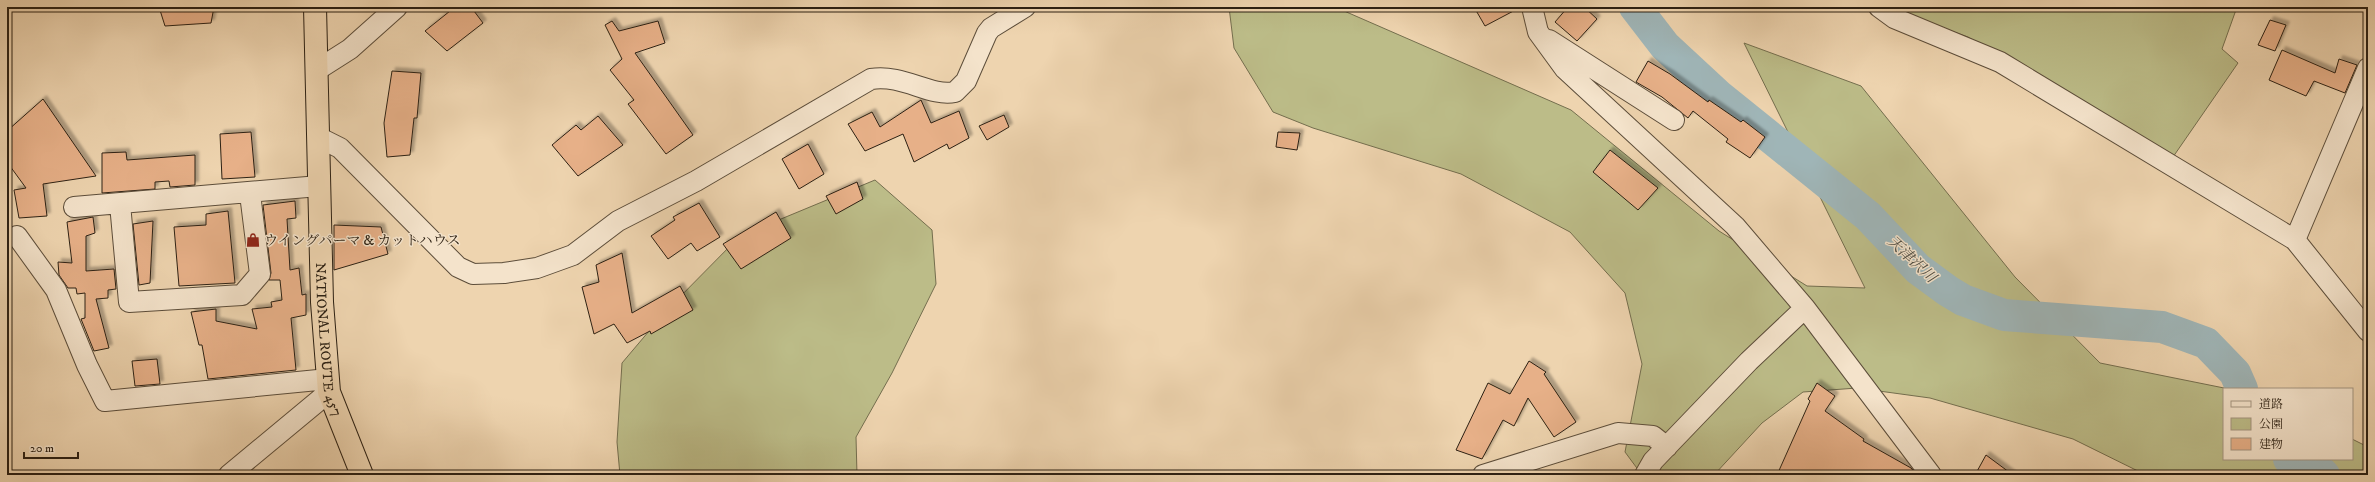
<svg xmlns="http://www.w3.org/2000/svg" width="2375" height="482" font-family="'IM FELL DW Pica','Noto Serif JP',serif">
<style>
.green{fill:#bcbc88;stroke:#746e4e}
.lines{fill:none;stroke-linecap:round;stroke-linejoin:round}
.river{stroke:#9fb5b7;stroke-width:32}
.building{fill:#e7b088;stroke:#2c2013;filter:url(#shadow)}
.minor-casing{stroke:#5c4d3a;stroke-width:22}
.highway-casing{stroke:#2c2013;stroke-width:24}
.minor{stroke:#f4e3cb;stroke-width:20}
.highway{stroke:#eed4af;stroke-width:22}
.labels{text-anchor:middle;stroke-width:3;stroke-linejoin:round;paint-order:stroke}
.poi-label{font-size:14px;fill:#2c2013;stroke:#f4e3cb;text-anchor:start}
.street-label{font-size:14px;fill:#2c2013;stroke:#f4e3cb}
.water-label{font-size:15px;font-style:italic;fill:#4e4d44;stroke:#f4e3cb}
</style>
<defs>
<filter id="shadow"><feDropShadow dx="3.5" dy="-3.5" stdDeviation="1" flood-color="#0004"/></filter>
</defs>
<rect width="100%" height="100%" fill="#eed4af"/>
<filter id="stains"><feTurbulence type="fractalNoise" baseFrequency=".005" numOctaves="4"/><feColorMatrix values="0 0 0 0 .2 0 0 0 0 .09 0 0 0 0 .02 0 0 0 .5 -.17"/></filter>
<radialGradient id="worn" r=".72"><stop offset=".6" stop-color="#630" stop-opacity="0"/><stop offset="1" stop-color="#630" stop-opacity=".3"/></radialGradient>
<path class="green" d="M1229,7h106l236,103 148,121 88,55 58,2 -121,-245 117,43 154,191 85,86 129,26h-5v70h128v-20l16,8v28h-222l-73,-36 -143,-41 -73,-10 -54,4 -41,31 -48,52h-72l-17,-23 17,-88 -17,-71 -55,-61 -109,-58 -148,-46 -40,-16 -39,-64z
M1893,7h344l-15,42 16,14 -65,94 -205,-120 -67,-24z
M875,180l57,50 4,54 -44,89 -36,64 1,38h-237l-3,-33 5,-79 44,-52 74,-75z"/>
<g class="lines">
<path class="river" d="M1635,7l30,39 54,50 149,120 50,53 30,22 15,9 41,15 158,12 44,16 29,30 7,16
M2289,459l17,11 14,1 4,4"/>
</g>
<path class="building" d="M159,7h55l-3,16 -46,3z
M455,7h16l12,16 -36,28 -22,-20z
M1474,7h47l-36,19z
M1568,7h16l13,12 -20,22 -22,-19z
M2270,20l16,5 -11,26 -17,-6z
M612,21l7,10 39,-10 7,22 -30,10 58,82 -27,19 -38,-50 6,-4 -24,-30 12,-11 -17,-34z
M2282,50l53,23 4,-14 18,6 -12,28 -31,-12 -8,15 -37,-16z
M1648,61l22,13 38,28 1,-2 32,22 2,-2 22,17 -15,21 -24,-16 2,-3 -35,-28 -5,7 -26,-21 -26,-15z
M392,71l29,2 -4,45h-3l-4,37 -23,2 -3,-34z
M43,99l53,77 -53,8 4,32 -28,2 -5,-28 12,-2 -19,-26v-31z
M921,100l10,23 28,-12 10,27 -20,11 -2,-5 -33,18 -11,-28 -38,17 -17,-27 24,-12 8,15z
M1004,115l5,12 -22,13 -8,-14z
M598,116l25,29 -45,31 -26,-31 24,-20 5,5z
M251,132l4,45 -33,2 -2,-45z
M1278,132l22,1 -3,17 -21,-3z
M808,144l16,30 -25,15 -17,-30z
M1610,150l48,38 -20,22 -45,-38z
M126,152l1,8 68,-5v30l-25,2 -1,-6 -14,1v7l-53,4v-40z
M857,182l6,17 -27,15 -10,-18z
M295,201l1,17 -9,1 3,51 9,-2 3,27 4,-1v21l-15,3 5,52 -88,9 -6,-34h-3l-8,-33 25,-3v12l41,8 -5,-20 20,-2 -1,-5 11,-2 -2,-20h-11l2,-7 -8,-68z
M699,203l21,34 -23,14 -6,-8 -23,16 -17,-23 24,-16 -2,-3z
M228,211l7,72 -56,3 -5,-59 32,-2v-11z
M776,212l15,26 -50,31 -18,-25z
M93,217l2,16 -9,3v35l28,-2 2,20 -8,1v8l-12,1 13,49 -15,3 -13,-32 4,-1v-25l-8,1 -1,-6h-8l-9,-13 -1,-13 14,1 -5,-41z
M153,221l-3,62 -11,2 -6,-61z
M334,225l47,2 7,27 -54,16z
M622,253l10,60 48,-27 13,24 -42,24 -1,-3 -23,12 -13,-19 -20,10 -12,-47 17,-5 -3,-17z
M157,359l3,25 -25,2 -3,-25z
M1529,361l17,11 -2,2 32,48 -22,15 -26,-39 -14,28 -11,-6 -21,39 -26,-9 32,-67 22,11z
M1817,383l18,13 -10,15 39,28 -1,2 48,27 6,7h-140l33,-74 -2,-2z
M1986,455l27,20h-38z"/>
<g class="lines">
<defs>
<path id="minor" d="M1532,7l6,25 27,37 170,157 70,82 126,167
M1879,7l15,11 106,44 295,178 73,91
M1549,40l125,80
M317,70l33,-21 47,-42
M318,137l22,11 118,119 15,7 31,-1 33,-5 36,-13 45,-34 78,-40 175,-102c33,-5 58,18 84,13l11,-11 21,-48 4,-5 34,-21
M120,204l9,98 113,-7 18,-21 -10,-80
M74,207l245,-21
M17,236l39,54 31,75 18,36 223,-22
M2295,240l73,-172
M229,475l100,-83
M1483,475l135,-42 35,3 14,11
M1645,475l8,-14 96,-100 56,-53"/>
<g id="highway">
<path id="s1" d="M315,7l7,295 7,90 33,83"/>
</g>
</defs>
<use href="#minor" class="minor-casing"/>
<use href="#highway" class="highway-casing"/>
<use href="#minor" class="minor"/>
<use href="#highway" class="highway"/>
</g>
<defs>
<symbol id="shop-bare" viewBox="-9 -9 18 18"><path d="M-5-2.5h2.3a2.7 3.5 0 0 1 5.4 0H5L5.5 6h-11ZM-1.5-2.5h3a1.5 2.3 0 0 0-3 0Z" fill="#8f2418" stroke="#f4e3cb" stroke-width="2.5" paint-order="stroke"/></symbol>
</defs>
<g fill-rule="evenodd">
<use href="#shop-bare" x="243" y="230" width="20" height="20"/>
</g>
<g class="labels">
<g class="poi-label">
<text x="264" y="245">ウイングパーマ &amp; カットハウス</text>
</g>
<g class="street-label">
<text dy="5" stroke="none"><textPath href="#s1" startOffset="333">NATIONAL ROUTE 457</textPath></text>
</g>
<g class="water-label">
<text transform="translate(1912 259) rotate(43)" y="5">天津沢川</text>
</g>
</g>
<rect width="2375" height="482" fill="none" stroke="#eed4af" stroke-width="24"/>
<rect x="8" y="8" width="2359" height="466" fill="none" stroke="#2c2013" stroke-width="2"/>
<rect x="12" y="12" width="2351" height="458" fill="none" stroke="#2c2013"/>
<rect x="2223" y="388" width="130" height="72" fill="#f4e3cb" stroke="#a49581"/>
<rect x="2231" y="401" width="20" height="6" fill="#f4e3cb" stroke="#a49581"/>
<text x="2259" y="408" font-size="12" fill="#2c2013">道路</text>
<rect x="2231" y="418" width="20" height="12" fill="#bcbc88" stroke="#a49581"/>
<text x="2259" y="428" font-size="12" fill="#2c2013">公園</text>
<rect x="2231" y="438" width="20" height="12" fill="#e7b088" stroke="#a49581"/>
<text x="2259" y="448" font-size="12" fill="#2c2013">建物</text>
<path d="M24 452v6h54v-6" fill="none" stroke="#2c2013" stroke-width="2"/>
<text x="30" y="452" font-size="12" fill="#2c2013" stroke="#f4e3cb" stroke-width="3" paint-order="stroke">20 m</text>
<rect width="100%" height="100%" filter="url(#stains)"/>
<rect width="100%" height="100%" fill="url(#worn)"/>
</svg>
